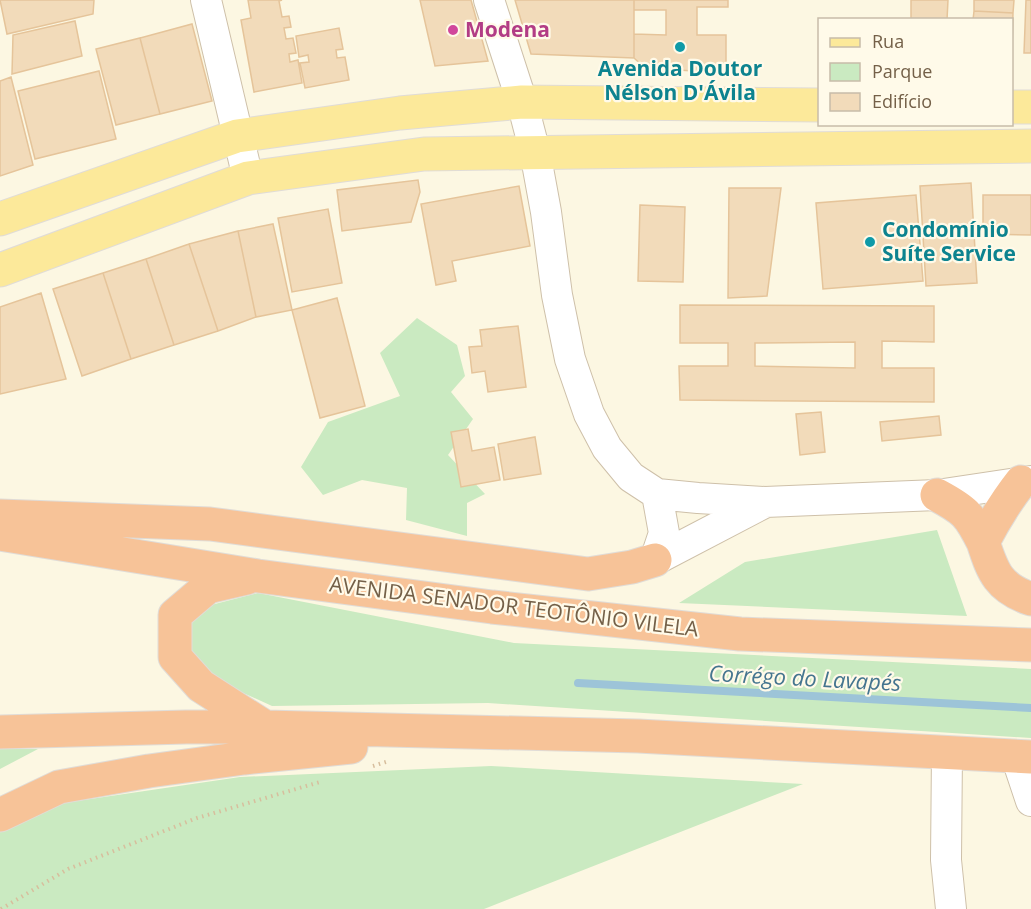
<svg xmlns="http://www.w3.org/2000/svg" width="1031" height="909" font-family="'Open Sans',sans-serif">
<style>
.green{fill:#caeac1}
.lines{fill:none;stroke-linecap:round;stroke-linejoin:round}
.stream{stroke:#9dc4d8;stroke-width:8}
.building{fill:#f2dbba;stroke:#e5c49a;stroke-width:1.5;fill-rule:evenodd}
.minor-casing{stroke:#cec0a9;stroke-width:32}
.major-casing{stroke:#e0dcd7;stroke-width:35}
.highway-casing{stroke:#e0dcd7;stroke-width:35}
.path{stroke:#d7be9d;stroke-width:4;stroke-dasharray:1.5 4.5;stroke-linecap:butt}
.minor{stroke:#fff;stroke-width:30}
.major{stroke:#fce99a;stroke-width:33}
.highway{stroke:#f7c398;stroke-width:33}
.hotel-dot{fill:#d1479c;stroke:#fffae9;stroke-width:2}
.culture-dot{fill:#0f9aa8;stroke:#fffae9;stroke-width:2}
.labels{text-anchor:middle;stroke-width:4.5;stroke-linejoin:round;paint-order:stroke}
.hotel-label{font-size:21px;font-weight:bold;fill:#b23c85;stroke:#fffae9;text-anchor:start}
.culture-label{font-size:21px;font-weight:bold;fill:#0d838f;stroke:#fffae9}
.street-label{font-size:21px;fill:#746048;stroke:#fffae9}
.water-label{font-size:22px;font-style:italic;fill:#45758f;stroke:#fffae9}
</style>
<rect width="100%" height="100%" fill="#fcf7e2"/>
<path class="green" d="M417,318l40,27 8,31 -14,16 22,27 -25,36 37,39 -18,9v33l-61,-16 1,-32 -45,-8 -39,15 -22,-28 27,-45 72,-26 -20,-43z
M937,530l30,86 -288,-13 66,-41z
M258,593l256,50 517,26v69l-543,-35 -216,3 -53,-24 -33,-28 3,-30 22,-19z
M0,749h38l-38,20z
M491,766l312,18 -319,125h-484v-82l63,-24 177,-26z"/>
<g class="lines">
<path class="stream" d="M578,683l453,25"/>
</g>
<path class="building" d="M0,0h94l-1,14 -86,20z
M248,0h34l-3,1 3,16 7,-1 2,11 -7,1 2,11 7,-1 3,15 -7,1 1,8 8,-2 4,23 -48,9 -13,-72 10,-2z
M420,0h51l17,61 -53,5z
M515,0h119v58l-103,-4z
M634,0h94v7h-31v28h29v38l-81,-5 -11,-10v-24l32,1v-25h-32z
M911,0h37l-1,20h-36z
M974,0h40l-1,13 -39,-2z
M1026,0h5v53h-7z
M974,11l39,2 -1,37v-30h-39z
M75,21l7,35 -70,18 1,-39z
M192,24l20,77 -52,13 -20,-76z
M339,28l4,21 -7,1 1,8 8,-1 4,23 -44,8 -5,-25 9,-1 -1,-7 -9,2 -3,-21z
M140,38l20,76 -44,11 -20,-76z
M99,71l17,68 -81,20 -17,-68z
M11,77l22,88 -33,11v-95z
M418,180l2,12 -9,30 -69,9 -5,-41z
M971,183l6,100 -51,3 -6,-100z
M519,186l11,60 -78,15 4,20 -20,4 -15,-81z
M729,188h52l-14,108 -39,2z
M916,195l7,86 -100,8 -7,-86z
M983,195h48v40l-48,-1z
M640,205l45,2 -2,75 -45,-1z
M328,209l14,74 -50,9 -14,-74z
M273,224l19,86 -36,7 -18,-86z
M238,231l18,86 -38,14 -29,-87z
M189,244l29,87 -44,14 -28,-86z
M146,259l28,86 -43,14 -28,-86z
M103,273l28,86 -49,17 -29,-87z
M41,293l25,86 -66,15v-87z
M337,298l28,108 -45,12 -28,-108z
M680,305l254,1v36l-52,-1v27h52v34l-254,-2 -1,-34h49v-23h-48zM855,342v26l-100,-2v-23z
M518,326l8,61 -38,5 -3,-21 -13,2 -3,-26 13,-1 -2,-16z
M821,412l4,40 -25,3 -4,-41z
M939,416l2,19 -59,6 -2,-19z
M468,429l4,22 22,-4 6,33 -39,7 -10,-55z
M535,437l6,37 -37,6 -6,-36z"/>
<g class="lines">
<defs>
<path id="minor" d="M206,0l42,178
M489,0l33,102 13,50 11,60 11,83 13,64 19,55 18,34 24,29 26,17 41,4 67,4 172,-7 94,-14
M655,560l109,-57
M655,560l9,-27 -7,-39
M947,752l-1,108 5,49
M1016,756l15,45"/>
<path id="major" d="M1012,107h19
M0,219l237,-83 163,-23 122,-11 298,3
M0,270l248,-92 176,-24 607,-8"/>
<path id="highway" d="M1021,482c-15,19 -27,39 -38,60 10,31 16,46 48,57
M937,495c28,15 32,19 46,47
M0,516l210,8 378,50 44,-7 23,-7
M0,534l258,42 234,31 248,27 291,11
M247,578l-39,9 -33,28v42l26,29 64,41
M0,732l186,-5h79l373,9 393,21
M0,815l59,-28 90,-16 95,-13 107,-11"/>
</defs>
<use href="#minor" class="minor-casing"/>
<use href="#major" class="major-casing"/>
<use href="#highway" class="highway-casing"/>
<path class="path" d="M373,766l16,-5
M1,909l67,-40 129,-51 123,-36"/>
<use href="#minor" class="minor"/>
<use href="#major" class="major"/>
<use href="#highway" class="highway"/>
</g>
<circle class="hotel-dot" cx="453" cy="30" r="6"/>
<g class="culture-dot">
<circle cx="680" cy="47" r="6"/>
<circle cx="870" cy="242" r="6"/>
</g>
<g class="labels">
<g class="hotel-label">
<text x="465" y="37">Modena</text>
</g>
<g class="culture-label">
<text x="680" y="76">Avenida Doutor<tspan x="680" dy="24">Nélson D'Ávila</tspan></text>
<text x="882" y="237" text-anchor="start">Condomínio<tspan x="882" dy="24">Suíte Service</tspan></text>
</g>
<g class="street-label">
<text transform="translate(514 607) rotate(7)" y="7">AVENIDA SENADOR TEOTÔNIO VILELA</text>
</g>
<g class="water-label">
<text transform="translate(805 678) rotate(3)" y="8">Corrégo do Lavapés</text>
</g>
</g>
<rect x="818" y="18" width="195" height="108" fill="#fffae9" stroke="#c7bca9" stroke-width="1.5"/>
<rect x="830" y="38" width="30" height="9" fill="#fce99a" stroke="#c7bca9" stroke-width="1.5"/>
<text x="872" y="48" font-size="18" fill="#746048">Rua</text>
<rect x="830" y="63" width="30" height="18" fill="#caeac1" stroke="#c7bca9" stroke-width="1.5"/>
<text x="872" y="78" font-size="18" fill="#746048">Parque</text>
<rect x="830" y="93" width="30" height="18" fill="#f2dbba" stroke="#c7bca9" stroke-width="1.5"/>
<text x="872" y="108" font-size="18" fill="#746048">Edifício</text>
</svg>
